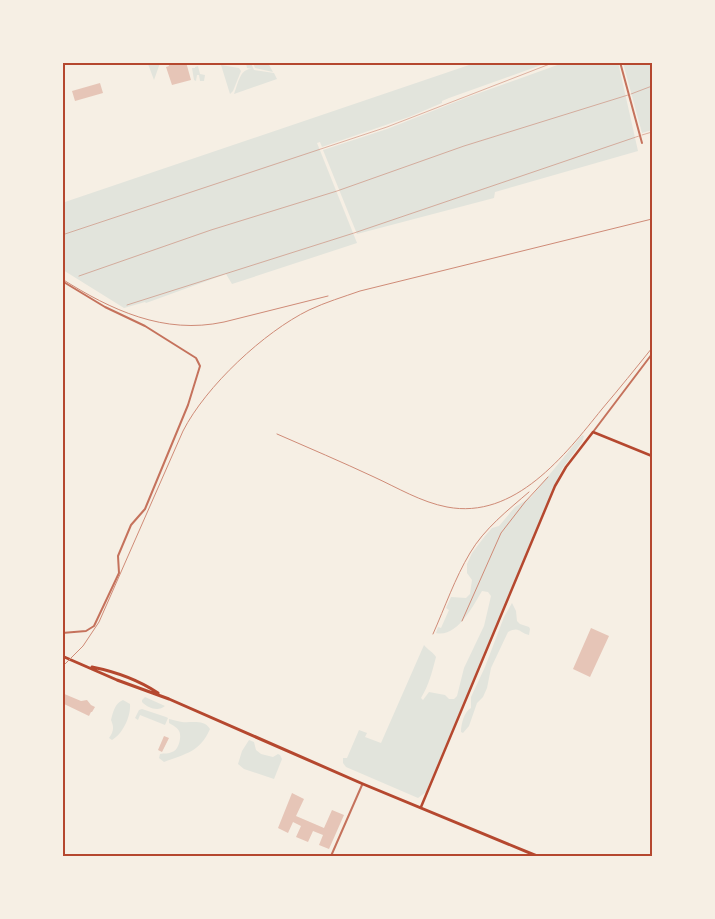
<svg xmlns="http://www.w3.org/2000/svg" width="715" height="919" font-family="'IBM Plex Serif',serif">
<style>
.green{fill:#e2e4dc}
.building{fill:#e6c5b7}
.lines{fill:none;stroke-linecap:round;stroke-linejoin:round}
.service{stroke:#c5725c;stroke-width:0.5}
.minor{stroke:#c5725c;stroke-width:2}
.secondary{stroke:#b5482f;stroke-width:2.5}
.primary{stroke:#b5482f;stroke-width:3}
.rail{stroke:#cf8b77;stroke-width:1}
.neatline{fill:none;stroke:#b5482f;stroke-width:2}
</style>
<rect width="100%" height="100%" fill="#f6efe4"/>
<path class="green" d="M152,62l8,1 -6,17 -6,-16z
M618,62l20,89 -143,41 -1,6 -137,36 -34,-84 64,-21 81,-32 95,-34z
M246,63h5l3,7 20,3 3,6 -43,15c4,-10 6,-26 18,-25l-5,-1z
M253,63h15l5,9 -18,-4z
M475,63h72l-98,35 -7,3v2l-33,14 -87,30 -2,-5 -3,1 40,100 -125,41 -6,-10 -80,29 -1,-1 -21,6 -61,-38 -1,-67z
M623,63h29v67l-10,3z
M221,65l18,3 2,3 -8,20 -3,3z
M198,66l2,8 5,1 -1,6h-4l-1,-6h-2l-1,6 -2,-1 -2,-12h3v-1z
M582,435l2,1 -2,6 -20,27 -8,18 -128,305 -8,6 -72,-31 -3,-4v-5h4l12,-28 8,3 -2,4 16,6 43,-98c4,5 9,7 12,12 -4,15 -7,28 -15,41l2,2 6,-8 16,3 4,4h5l3,-3 7,-28 20,-42 7,-30 -3,-4 -6,-1c-9,15 -25,47 -46,42l2,-6 3,1 8,-18 -3,-2 5,-11 15,1 4,-4 2,-14 -5,-7v-9l5,-11 13,-17 7,-8 7,-2 16,-19 16,-10z
M512,603l4,8 1,10 3,3 9,3 1,2 -1,6c-10,-2 -9,-9 -21,-3l-17,36 -4,20 -4,9 -6,6 -8,23 -6,7 -2,-1c0,-8 3,-20 10,-24v-11l14,-30 19,-50z
M145,697l20,9c-7,6 -17,2 -23,-4v-2z
M123,700l7,4c1,12 -7,30 -18,36l-3,-2c5,-7 5,-11 2,-18 2,-8 4,-17 12,-20z
M142,709l24,8 2,1 -3,7 -25,-10 -2,5 -3,-2 4,-8z
M169,719c4,1 8,2 13,3 10,1 22,-3 28,7 -10,23 -25,25 -46,33l-5,-4 1,-4c4,-1 9,0 12,-2 7,-2 10,-16 7,-21 -2,-4 -7,-6 -10,-8z
M249,740l5,2 2,8 5,4 12,3 5,-3 2,1 2,4 -8,20 -30,-10 -6,-5 4,-13z"/>
<path class="building" d="M168,62h18l5,18 -19,5 -6,-18 3,-1z
M100,83l3,10 -28,8 -3,-10z
M591,628l18,8 -19,41 -17,-8z
M62,693l19,8 6,-1 4,5 4,2 -3,5h-1l-2,4 -27,-13z
M164,736l5,2 -7,14 -4,-2z
M292,793l12,6 -8,17 28,12 8,-18 12,5 -15,34 -10,-4 4,-10 -10,-4 -5,11 -12,-5 5,-11 -8,-4 -5,11 -10,-5z"/>
<g class="lines">
<path class="service" d="M631,94l21,-8
M642,135l10,-3
M62,235l325,-108 168,-65
M79,276l132,-46 126,-39 127,-45 164,-51
M127,305l227,-72 285,-97"/>
<path class="minor" d="M620,62l22,81
M62,281l43,26 40,19 51,32 4,8 -12,39 -43,104 -14,16 -13,31 1,17 -25,53 -8,5 -24,2
M593,432l59,-78
M331,856l31,-71"/>
<path class="secondary" d="M421,807l134,-321 11,-19 27,-35 59,24"/>
<path class="primary" d="M62,656l55,24 52,19 194,85 174,72
M92,667c25,5 45,12 66,26"/>
<path class="rail" d="M62,279c49,31 102,56 162,43l104,-26
M277,434c32,14 65,28 97,43 24,11 47,25 73,30 68,13 118,-52 155,-98 17,-20 34,-41 50,-61
M462,621l39,-88 24,-31 23,-25
M433,634c12,-27 22,-56 37,-81 14,-24 38,-43 59,-61
M62,667l21,-21 16,-24 84,-191c23,-45 81,-99 126,-121 17,-8 34,-13 51,-19l292,-72"/>
</g>
<rect width="715" height="919" fill="none" stroke="#f6efe4" stroke-width="128"/>
<rect x="64" y="64" width="587" height="791" class="neatline"/>
</svg>
